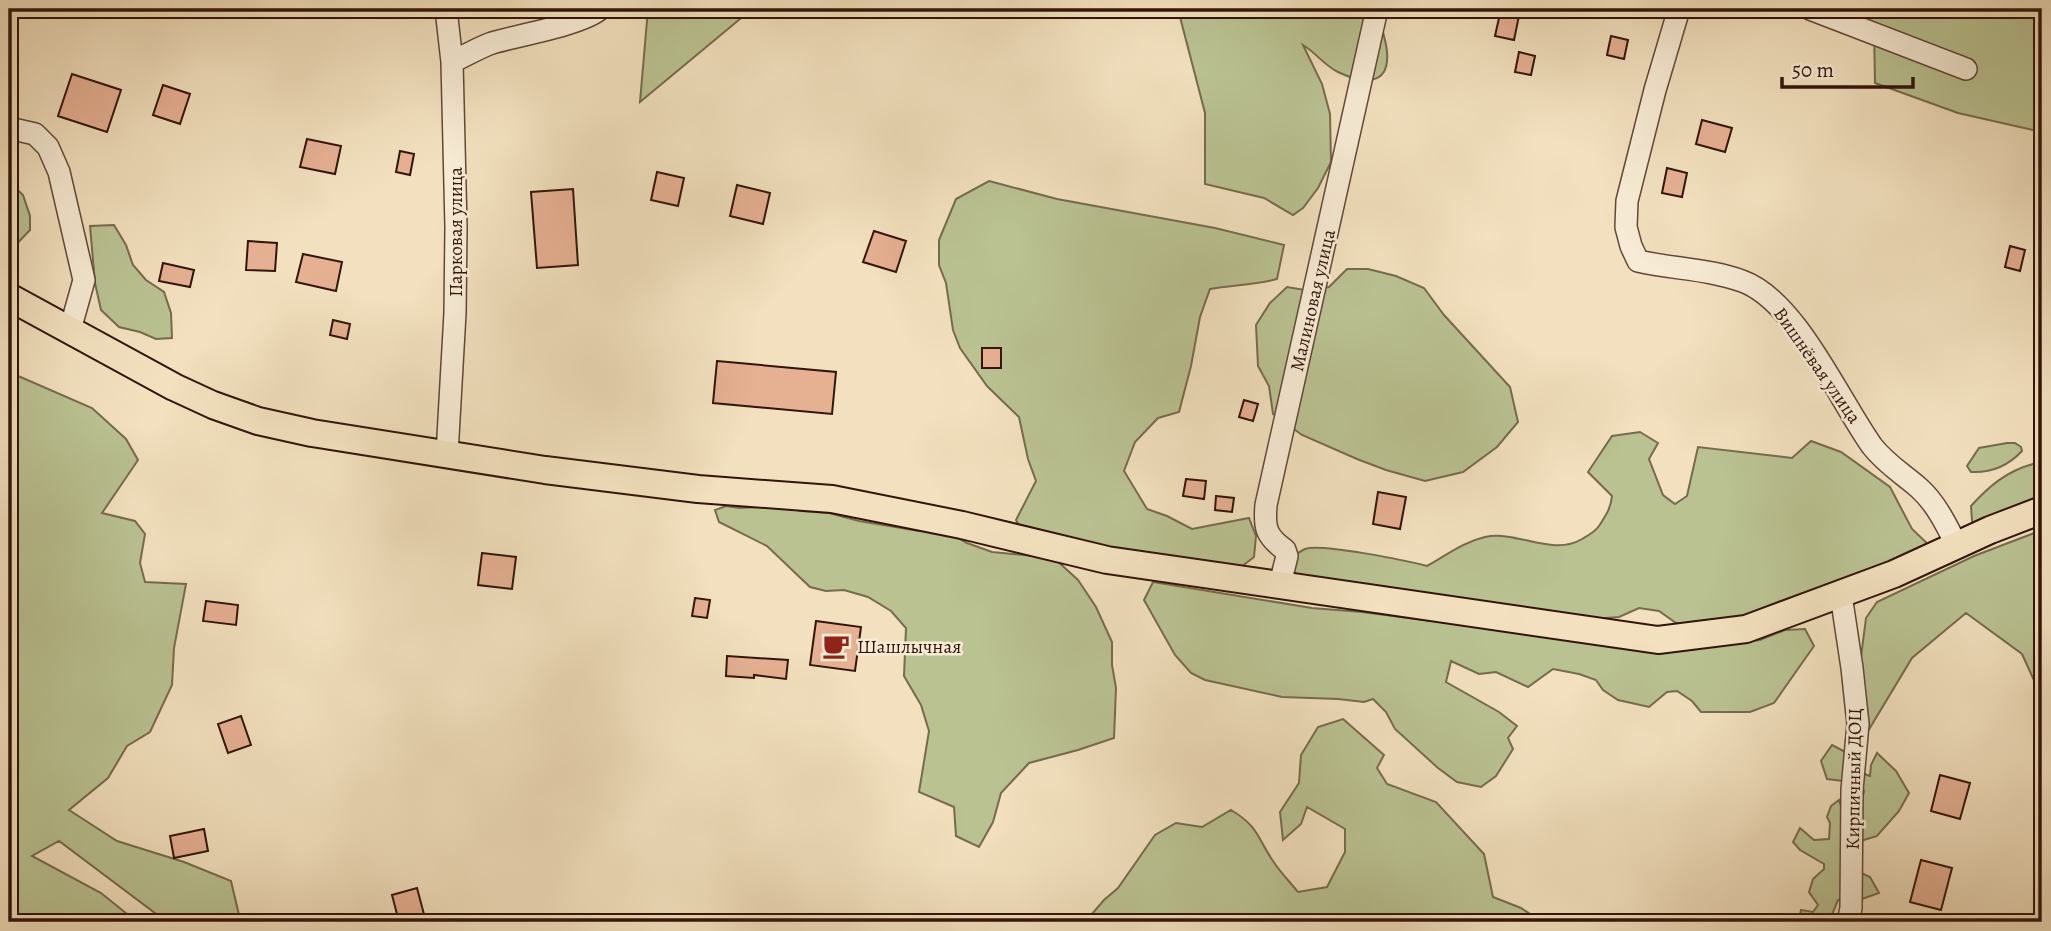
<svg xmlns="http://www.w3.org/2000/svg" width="2051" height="931" font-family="Alegreya,serif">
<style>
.green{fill:#bac292;stroke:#766b4e;stroke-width:2}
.building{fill:#e6b093;stroke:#32140a;stroke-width:2}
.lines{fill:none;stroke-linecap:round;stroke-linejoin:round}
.minor-casing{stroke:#624737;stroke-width:24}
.major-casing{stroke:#32140a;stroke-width:30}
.minor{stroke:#f7ebd5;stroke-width:21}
.major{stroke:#f2e0be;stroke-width:26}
.labels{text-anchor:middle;stroke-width:5;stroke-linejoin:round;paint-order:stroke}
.street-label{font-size:19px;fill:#32140a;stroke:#f7ebd5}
.poi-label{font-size:19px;fill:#32140a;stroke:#f7ebd5;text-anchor:start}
</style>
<rect width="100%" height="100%" fill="#f2e0be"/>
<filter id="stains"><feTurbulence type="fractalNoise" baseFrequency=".00286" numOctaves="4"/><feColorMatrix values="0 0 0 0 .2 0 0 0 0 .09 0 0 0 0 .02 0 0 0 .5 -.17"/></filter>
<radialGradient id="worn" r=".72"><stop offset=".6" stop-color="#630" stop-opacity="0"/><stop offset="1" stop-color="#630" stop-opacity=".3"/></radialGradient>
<path class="green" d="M648,9h104l-112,93z
M1188,9h195c-5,18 3,27 4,43 3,36 -26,31 -49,20 -13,-6 -23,-20 -35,-27l19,39 8,30 1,48 -13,26 -15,20 -10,7 -29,-17 -59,-14v-71l-25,-96z
M1819,9h223v123l-84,-19 -83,-30 -1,-55z
M989,181l68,18 158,29 69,17 -7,34c-22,6 -44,6 -67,10l-10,28 -9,49 -12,46 -21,6 -23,24 -11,29 23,38 20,7 25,13 57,-11 7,18 -2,21 -18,14 -214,-40 -6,-11 20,-39 -8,-22 -9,-42 -32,-31 -27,-38 -7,-18 -7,-47 -7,-18v-25l17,-41z
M9,182l14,13 7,21v14l-21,22z
M114,225l12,20 7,20 13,15 18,12 7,21 1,25 -16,1 -16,-7 -21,-5 -18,-17 -6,-27 -5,-57z
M1347,269h21l28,7 28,12 20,27 66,72 8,35 -21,25 -34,25 -38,9 -39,-11 -29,-11 -55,-24 -29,-21 -4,-28 -11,-20 -2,-41 14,-22 17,-16 18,3 24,-3z
M9,372l83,36 34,31 12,21 -36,53 33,8 10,13 -5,29 5,19 41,2 -12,64 -2,37 -22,47 -23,14 -19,32 -39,32 48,31 67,21 47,19 8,34c-26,10 -54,10 -80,1l-100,-75 -27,15 69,37 36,29h-128z
M1640,432l18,11 -9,16 14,36 12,9 12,-8 11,-49 94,11 19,-17 30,11 49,35 22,42 21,20 -129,54 -108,25 -20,-5 -17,-12 -20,-3 -20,9 -26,2 -166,-22 -76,-15 -41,1 -19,-6 -9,-12c7,-5 16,-13 23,-16 16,-6 103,12 122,17 20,-11 36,-24 58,-29 32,-7 67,20 97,2 7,-4 13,-7 17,-13 7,-11 12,-18 13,-30l-24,-24 24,-36z
M2007,443h8l6,4 1,4c-14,15 -31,22 -51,21l-4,-6 12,-18z
M2033,464h9v37l-63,24 -7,-4 -1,-15c18,-20 36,-35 62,-42z
M726,506l14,2 38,-2 23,5 28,2 30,8 60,10 28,1 20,11 25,9 62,6 24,22 18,27 16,35v23l4,23 -2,50 -36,12 -49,13 -28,30 -8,29 -14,25 -23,-11 -2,-29 -35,-15 10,-61 -8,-26 -17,-29 2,-48 -15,-17 -23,-14 -24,-7 -18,1 -16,-4 -43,-41 -48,-24 -4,-12z
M2042,530v168l-20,-44 -56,-41 -54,45 -44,73 -13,-28 11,-85 11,-16 97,-46z
M1153,582l159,26 50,4 155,20 173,16 70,-8 25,-10 20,-1 9,17 -40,57 -24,9h-49l-9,-11 -15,-10 -10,1 -18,15 -31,-7 -15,-10 -7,-10 -17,-6 -26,-5 -25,18 -32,-15 -17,2 -28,-13 -5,21 53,30 18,14 -9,12 5,11 -17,27 -15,11 -24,-5 -19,-14 -43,-39 -9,-17 -13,-13 -9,3 -26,-3 -56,-2 -77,-17 -14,-7 -16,-18 -31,-55z
M1343,719l41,36 -7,13 10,16 49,18 48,52 9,43 28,11 21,14h-457l19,-22 14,-12 37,-53 21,-12 26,4 29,-17c27,16 26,27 42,51 7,11 17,21 25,31l29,-5 18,-35v-23l-38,-22 -6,17 -18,16 -3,-28 19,-29 2,-28 17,-28z
M1832,745l19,10c2,9 9,18 19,21l1,-11 6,-12 19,18 13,22 -10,18 -22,25 -29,9 11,27 11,5 9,16 -17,6 -24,1 -9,22h-30l2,-12 12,2 5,-7 -9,-13 4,-13 11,-10v-5l-24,-14 -7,-8 7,-14 14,12 15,-1 1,-16 -3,-6 4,-11 8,-6 6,19 15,-10 4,-18 -4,-8 -33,-4 -6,-18z"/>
<path class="building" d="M1501,9l19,2 -6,29 -19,-4z
M1611,36l17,4 -4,19 -17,-4z
M1519,52l16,4 -4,19 -16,-3z
M72,74l49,16 -14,42 -49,-16z
M163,85l27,9 -10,30 -27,-9z
M1702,120l30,8 -7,24 -29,-8z
M307,139l34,7 -6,28 -35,-7z
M400,151l14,3 -4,21 -14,-3z
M1667,168l20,5 -5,24 -20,-4z
M657,172l27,6 -6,28 -27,-6z
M737,185l33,8 -7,31 -33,-8z
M573,189l5,76 -41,3 -6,-76z
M874,231l32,10 -10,31 -33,-10z
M248,241l29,2 -2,28 -29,-1z
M2010,246l15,4 -5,21 -15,-4z
M303,254l39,8 -6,29 -40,-9z
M163,263l31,7 -4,17 -31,-6z
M333,320l17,4 -3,15 -17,-4z
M982,348h19v20h-19z
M717,361l119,11 -4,42 -119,-11z
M1244,400l14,4 -5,17 -14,-4z
M1186,479l20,2 -2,18 -21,-3z
M1378,492l28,5 -6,32 -27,-5z
M1216,496l18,2 -2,14 -17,-2z
M482,553l34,4 -4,32 -34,-4z
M695,598l15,2 -3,18 -15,-2z
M206,601l32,4 -2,20 -33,-4z
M816,621l45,6 -6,44 -45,-6z
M727,656l61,4 -2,19 -32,-4v3l-28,-2z
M241,716l10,29 -23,8 -10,-29z
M1940,775l30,8 -10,36 -29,-8z
M204,829l4,22 -34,7 -4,-22z
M1921,860l31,8 -11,42 -31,-8z
M417,888l9,34h-27l-7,-27z"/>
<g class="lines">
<defs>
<path id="minor" d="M446,9l6,53 4,165 -1,86 -8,141
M1679,9l-24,81 -28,111 -1,26 5,19 7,15c35,8 71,8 104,20 54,19 97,119 130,165 14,18 31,28 47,42 17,15 28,38 38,58
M1810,9l156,60
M452,62c13,-6 26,-14 40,-19 26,-8 89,-18 108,-34
M9,128l26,6 13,13 11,25 25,108 -14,50
M1280,584l7,-28 -2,-6c-19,-14 -21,-22 -19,-45l111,-496
M1841,595l11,73 6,56 -6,66 -1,118 -3,14"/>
<path id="major" d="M9,297l165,90 39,18 45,16 54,12 233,37 153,19 134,10 130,26 145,35 551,80 88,-11 148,-55 96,-44 52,-20"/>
</defs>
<use href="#minor" class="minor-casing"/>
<use href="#major" class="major-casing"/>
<use href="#minor" class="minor"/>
<use href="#major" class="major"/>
</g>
<defs>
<symbol id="cafe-bare" viewBox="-9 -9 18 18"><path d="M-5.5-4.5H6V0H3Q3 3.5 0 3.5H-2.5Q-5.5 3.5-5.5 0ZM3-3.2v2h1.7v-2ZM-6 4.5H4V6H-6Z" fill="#8f2418" stroke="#f7ebd5" stroke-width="2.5" paint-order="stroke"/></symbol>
</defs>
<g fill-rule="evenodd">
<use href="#cafe-bare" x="817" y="627" width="38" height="38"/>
</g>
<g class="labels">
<g class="street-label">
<text transform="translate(455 232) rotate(-90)" y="7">Парковая улица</text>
<text transform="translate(1312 300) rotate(-77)" y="7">Малиновая улица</text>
<text transform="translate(1818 365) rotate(55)" y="7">Вишнёвая улица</text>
<text transform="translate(1853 779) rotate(-89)" y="7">Кирпичный ДОЦ</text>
</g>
<g class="poi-label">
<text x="857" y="653">Шашлычная</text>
</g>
</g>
<rect width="2051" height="931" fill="none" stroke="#f2e0be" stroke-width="35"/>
<rect x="10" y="10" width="2030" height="910" fill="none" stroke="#32140a" stroke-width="3.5"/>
<rect x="18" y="18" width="2016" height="896" fill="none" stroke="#32140a" stroke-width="2"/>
<path d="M1782 77v10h131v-10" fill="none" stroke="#32140a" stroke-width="3.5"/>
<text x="1792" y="77" font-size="21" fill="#32140a" stroke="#f7ebd5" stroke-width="5" paint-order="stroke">50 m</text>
<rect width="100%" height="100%" filter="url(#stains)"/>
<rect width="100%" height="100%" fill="url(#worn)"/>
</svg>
